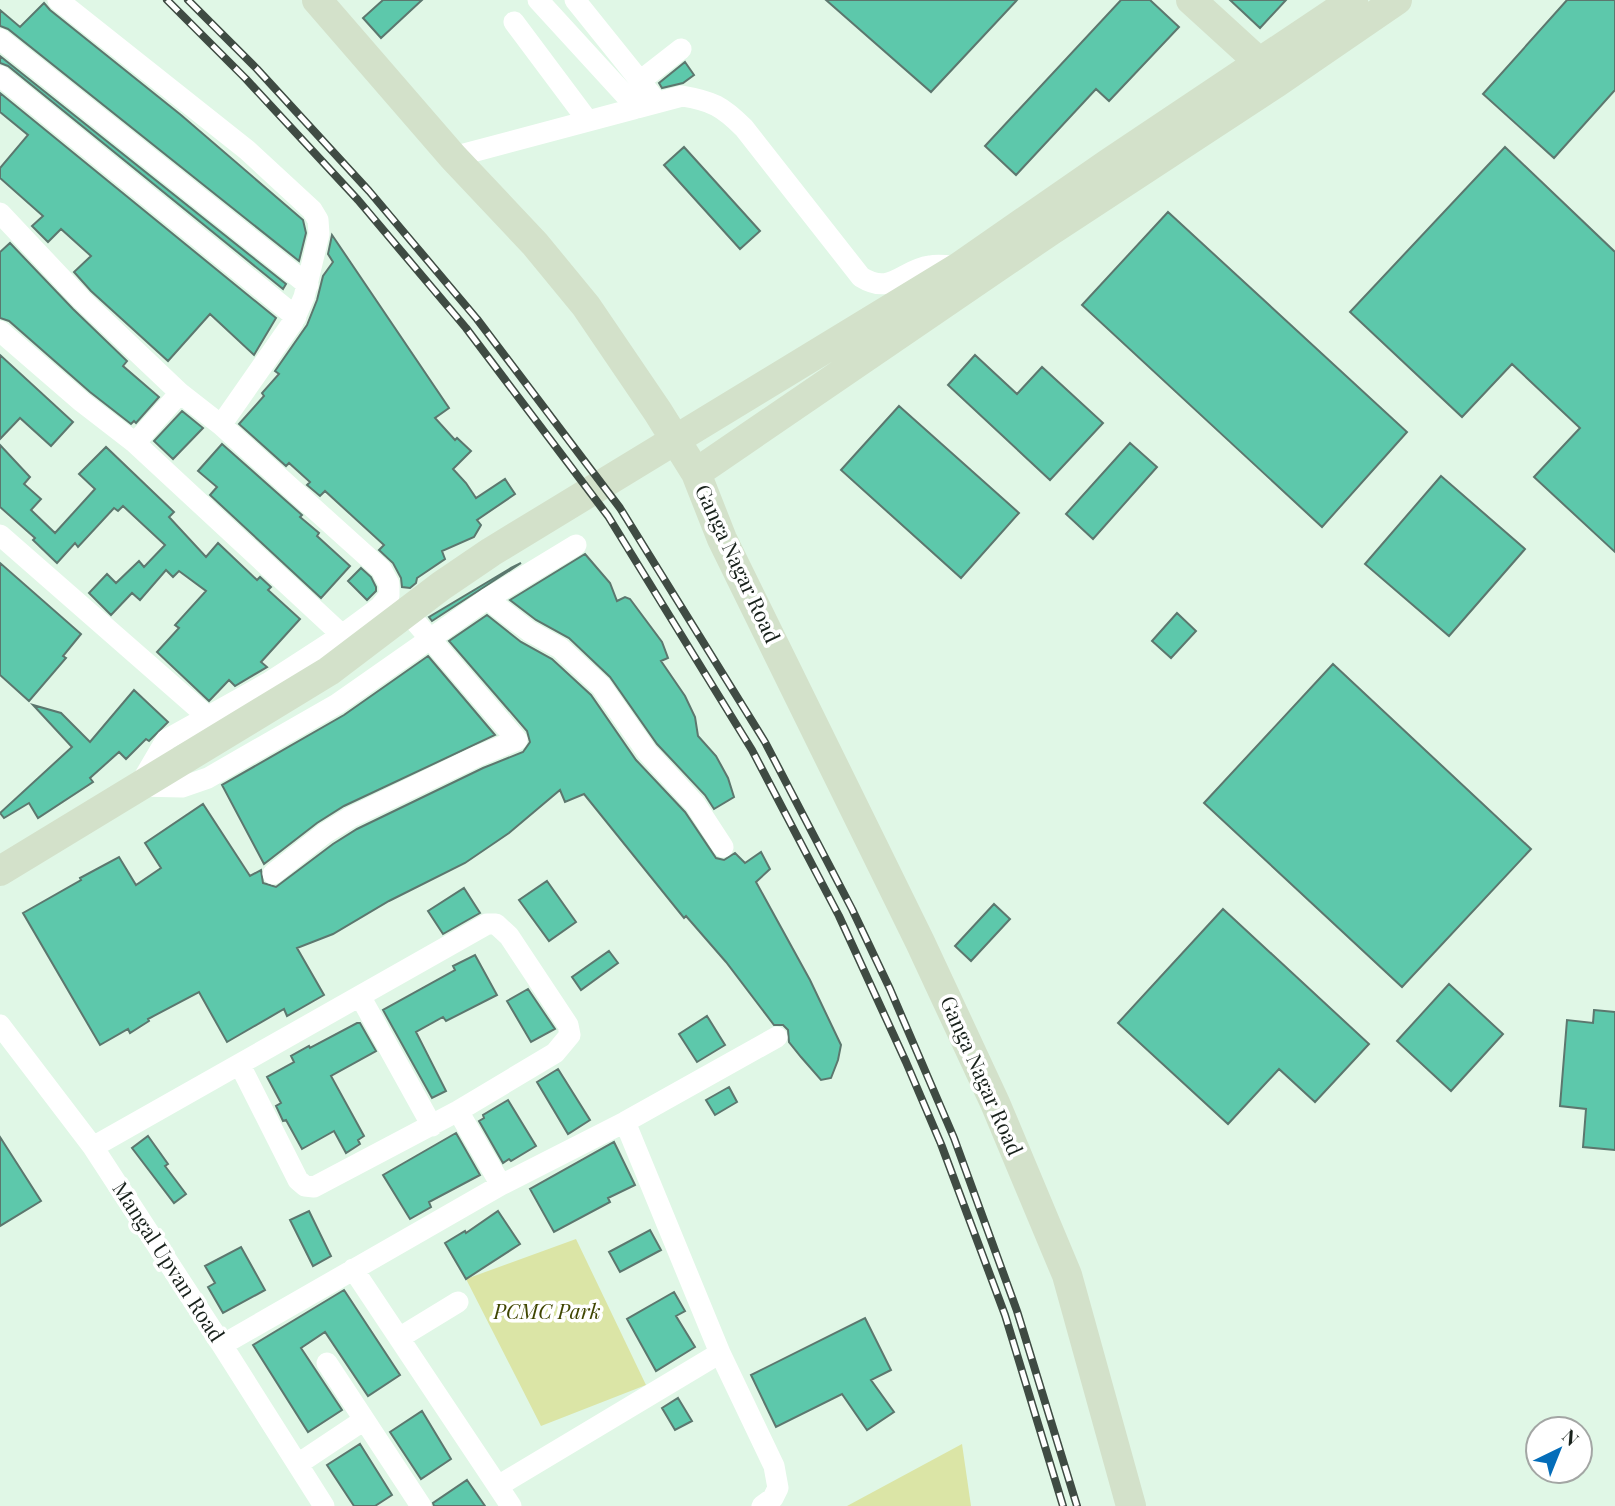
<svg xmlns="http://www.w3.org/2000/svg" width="1615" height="1506" font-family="'Playfair Display',serif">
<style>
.green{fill:#dbe5a6}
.building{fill:#5dc8ab;stroke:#5c776e;stroke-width:2}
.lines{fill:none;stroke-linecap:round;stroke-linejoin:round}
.street{stroke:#fff;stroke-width:21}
.secondary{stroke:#d3e1ca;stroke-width:30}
.rail-casing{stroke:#3f4b43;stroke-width:8}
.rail{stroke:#fff;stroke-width:5;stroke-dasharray:16;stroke-linecap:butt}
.labels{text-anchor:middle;stroke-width:7;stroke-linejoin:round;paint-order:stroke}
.street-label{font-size:21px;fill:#18211b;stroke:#fff}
.park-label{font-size:21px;font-style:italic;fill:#3f4501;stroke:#fff}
</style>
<rect width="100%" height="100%" fill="#e0f7e6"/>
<path class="green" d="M576,1239l70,146 -105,41 -75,-147z
M962,1444l9,62h-124z"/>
<path class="building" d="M383,0h39l-41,38 -18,-20z
M826,0h191l-86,92z
M1121,0h29l29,27 -70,74 -13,-12 -80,86 -31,-29z
M1230,0h56l-26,28z
M1567,0h48v90l-61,68 -71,-64z
M44,3l6,7 131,105 122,105 3,13 -7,28 -291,-232 -8,-3v-16l20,17z
M0,56l286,228 -3,5 -275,-223 -8,-3z
M685,62l9,13 -11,8 -21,5 -3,-5z
M0,93l276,225 -22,37 -44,-41 -42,47 -77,-70 -17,-19 17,-16 -30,-27 -13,13 -16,-16 11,-10 -43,-38v-10l28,-33 -28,-23z
M684,147l76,84 -20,18 -76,-84z
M1505,147l110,105v300l-81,-75 46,-49 -68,-64 -50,53 -112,-105z
M1168,212l239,220 -85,95 -240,-222z
M332,235l117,173 -14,10 20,22 2,-2 14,13 -18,18 13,14 10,15 29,-19 10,15 -38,26 4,5 -7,12 -32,14 3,8 -28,19 -1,5 -6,5 -8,-1 -1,-9 -8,-15 -14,-13 5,-5 -59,-54 -5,5 -13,-11 3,-3 -21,-19 -3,3 -47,-42 25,-28 -2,-3 17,-19 -4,-3 32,-46 10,-25 6,-24 10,-14 -5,-8z
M10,243l63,66 54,52 -4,5 36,31 -23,26 -2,-2 -3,3 -41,-32 -81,-71 -9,-3v-66z
M0,355l73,67 -22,24 -31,-28 -20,21z
M975,355l42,39 25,-27 61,56 -53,57 -102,-95z
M899,406l120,107 -58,65 -120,-108z
M182,411l21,17 -30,31 -19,-18z
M1130,443l27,24 -64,72 -27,-25z
M222,444l80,71 -2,2 19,16 -2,3 33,30 -29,32 -111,-103 7,-8 -19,-16z
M0,445l30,32 -6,7 17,15 -10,11 24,23 40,-44 -16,-15 27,-27 68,65 -5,5 37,40 12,-14 39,37 3,-3 11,10 -3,3 32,29 -39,43 6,5 -32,19 -6,-6 -20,21 -52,-49 22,-24 -4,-3 31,-34 -27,-20 -6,6 -7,-7 -26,30 -8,-7 -21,22 -22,-22 18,-19 9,9 23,-22 5,6 21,-22 -42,-39 -5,5 -4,-3 -36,39 -3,-4 -18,20 -24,-23 2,-2 -35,-31z
M1441,476l84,73 -76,87 -84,-72z
M585,554l25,29 7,18 8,-4 5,2 32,43 6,16 -7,3 24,35 10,21 3,19 18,20 12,22 6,19 -20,12 -9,-14 -48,-51 -47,-67 -41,-39 -33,-18 -26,-20z
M0,563l81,71 -18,22 3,2 -37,43 -29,-26z
M521,563l-89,58 -3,-4 82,-49z
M361,568l10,9 5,10v4l-9,9 -19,-19z
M1177,613l19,18 -25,27 -19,-17z
M487,615l34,27 31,17 39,36 45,65 49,52 31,46 8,2 11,-7 10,10 16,-11 9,17 -14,13 54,98 31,65 -3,15 -7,18 -10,2 -20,-23 -12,-15 -1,-12 -5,-5h-9l-48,-63 -40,-46 -2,2 -100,-124 -19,8 -5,-12 -51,43 -44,30 -76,38 -56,33 -36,14 27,47 -37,21 -3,-7 -57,33 -28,-50 -51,27 1,2 -19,12 -2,-4 -28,16 -77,-132 58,-33 -1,-2 39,-21 17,28 25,-17 -16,-25 58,-39 47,72 11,-6 2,13 13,4 57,-43 24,-15 126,-61 40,-16 7,-10 -3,-11 -78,-90z
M428,656l67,79 -151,71 -27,17 -53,41 -42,-79 122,-70z
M1333,664l198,185 -129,138 -198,-184z
M134,690l34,32 -19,19 -3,-2 -20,20 -7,-7 -29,26 3,4 -55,36 -9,-15 -25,15 -4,-5 72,-66 -39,-42 28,8 29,29z
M547,881l29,41 -27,19 -30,-41z
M464,888l16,25 -37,21 -15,-23z
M994,904l16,15 -39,42 -16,-15z
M1223,909l146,135 -54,58 -36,-33 -51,55 -110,-101z
M609,951l9,12 -37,27 -9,-13z
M475,955l22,40 -51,26 -3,-4 -27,15 30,59 -14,7 -49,-88 72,-40 -2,-4z
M1449,984l54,50 -52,57 -54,-50z
M528,989l27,40 -24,13 -24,-41z
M1594,1010l21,2v138l-32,-3 3,-38 -26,-3 7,-86 26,3z
M707,1016l18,29 -28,17 -18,-28z
M357,1023h3l16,28 -45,25 33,60 -6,4 2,4 -14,9 -12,-22 -32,18 -16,-29 -3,1 -7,-15 5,-3 -14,-26 27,-15 -3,-6 18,-10 1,2z
M558,1069l32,51 -22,14 -31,-52z
M729,1087l8,15 -22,13 -9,-15z
M508,1100l28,46 -25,15 -2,-2 -6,4 -24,-42 5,-3 -1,-3z
M456,1133l24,42 -51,27 2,5 -21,12 -27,-44z
M148,1136l20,28 -3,2 21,28 -12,9 -42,-55z
M0,1137l41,64 -41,25z
M614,1142l21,43 -27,13 2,4 -56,30 -24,-43z
M309,1211l22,45 -18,10 -23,-46z
M498,1211l22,33 -54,35 -21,-36 20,-12 1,2z
M650,1230l11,20 -41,22 -11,-20z
M241,1247l24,43 -42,23 -15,-26 7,-4 -10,-17z
M344,1290l56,85 -32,21 -43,-64 -24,16 41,62 -34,22 -55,-87z
M674,1292l11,19 -9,5 19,31 -39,24 -29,-52z
M865,1318l26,52 -20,10 23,32 -27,18 -25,-36 -66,33 -25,-52z
M678,1398l14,23 -17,9 -13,-22z
M422,1411l29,48 -30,20 -31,-47z
M360,1444l32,51 -17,11h-21l-27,-41z
M467,1480l18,26h-51l-1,-3z"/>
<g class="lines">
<path class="street" d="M58,0l189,150 65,60 6,10 1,14 -15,63 -11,25 -72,103
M538,0l99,108
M575,0l82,102
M514,22l74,99
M0,39l308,246
M0,76l296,241
M640,81l41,-32
M453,157l229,-61c30,5 40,10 62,32l117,149c31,19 40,-7 69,-11 9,-2 20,0 29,1
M0,213l82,87 98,93 41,32 160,144 8,15v12l-9,11 -38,28 -74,48 -102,57 -27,46 43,1 26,-9 129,-74 150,-105 89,-54
M0,331l82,71 53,41 207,192
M135,443l45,-50
M0,535l208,182
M487,599l42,32 31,17 41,38 46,66 48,52 28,43
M273,874l52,-41 26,-16 127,-61 39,-16 -110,-128
M360,996l72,130
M0,1025l93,122 129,198 102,161
M458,1111l43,74
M625,1122l95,231 54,113 4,22 -5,10 -11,8
M93,1147l394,-223h9l13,12 59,89 2,10 -15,18 -97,58 -144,76 -9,-1 -7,-6 -58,-115
M353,1269l158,237
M399,1338l59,-36
M222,1345l279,-160 124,-63 152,-85
M327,1363l94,143
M298,1464l66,-44
M498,1486l222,-133"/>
<path class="secondary" d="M317,0l136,157 82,87 51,62 72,106 38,61 26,66 198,403 75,161 72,172 64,231
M1191,0l68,62 12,16
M696,473l354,-242 226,-148 121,-83
M0,871l329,-200 112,-85 50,-34 468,-285 150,-104 244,-163"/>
<defs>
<path id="rail" d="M167,0l79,79 112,121 108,128 142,188 144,234 87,166 67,146 35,82 64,171 58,191
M188,0l69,69 112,122 108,128 143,189 145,234 87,167 38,80 64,149 63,173 60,195"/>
</defs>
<use href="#rail" class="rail-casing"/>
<use href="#rail" class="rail"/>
</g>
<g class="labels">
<g class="street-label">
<text transform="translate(737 564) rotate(65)" y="7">Ganga Nagar Road</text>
<text transform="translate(981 1076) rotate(66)" y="7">Ganga Nagar Road</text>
<text transform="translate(168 1262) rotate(57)" y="7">Mangal Upvan Road</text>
</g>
<g class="park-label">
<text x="547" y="1319">PCMC Park</text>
</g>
</g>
<g transform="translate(1559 1450) rotate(43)"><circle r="33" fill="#ffffff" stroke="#a3a6a4" stroke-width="2"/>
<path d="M0-5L12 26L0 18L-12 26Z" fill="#046db9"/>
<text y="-10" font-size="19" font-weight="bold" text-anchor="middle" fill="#18211b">N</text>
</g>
</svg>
